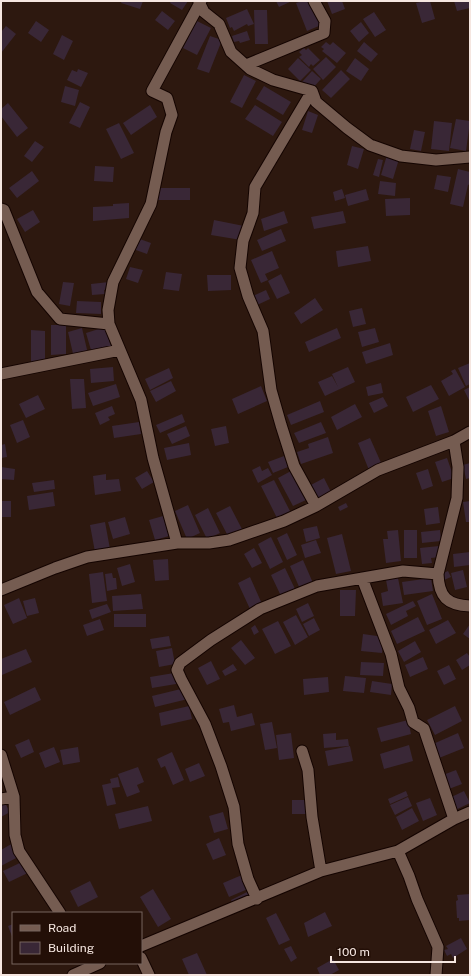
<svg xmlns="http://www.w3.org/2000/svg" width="471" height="976" font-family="'Public Sans',sans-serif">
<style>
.building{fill:#392736}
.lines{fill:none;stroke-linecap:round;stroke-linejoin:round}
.minor-casing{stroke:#140400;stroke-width:13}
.minor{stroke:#755c51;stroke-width:11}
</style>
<rect width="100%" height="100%" fill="#2d180f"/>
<path class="building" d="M122,1h21l-3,8 -19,-6z
M171,1h17l-6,9 -12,-7z
M276,1h16l-13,6z
M302,1h9l10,24 -14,6 -11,-28z
M327,1h15l3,8 -13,5z
M425,1h5l5,18 -13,4 -6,-20z
M454,1h16v7l-13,3z
M247,9l7,15 -6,2 -1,-2 -13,7 -2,-4 -2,1 -4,-10z
M254,10h13l1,34h-13z
M162,11l13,10 -7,9 -13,-10z
M374,12l12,18 -11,7 -12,-18z
M36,21l13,9 -8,12 -13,-9z
M197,21l14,7 -14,27 -14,-7z
M361,22l8,11 -10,9 -9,-11z
M6,26l10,8 -15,19v-21z
M247,31l3,9 -10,3 -1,-2 -5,1 -2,-6z
M62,35l11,6 -9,19 -11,-6z
M210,36l12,4 -13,33 -12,-4z
M326,42l4,3 3,-3 13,11 -9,10 -15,-12 2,-2 -3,-2z
M364,42l14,12 -7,8 -14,-11z
M304,48l2,2 2,-2 12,12 -7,6 -2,-2 -2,3 -10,-10 3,-2 -3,-3z
M326,57l10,10 -13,13 -10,-11z
M298,58l13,12 -11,11 -12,-12z
M355,58l14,11 -8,12 -15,-10z
M78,69l10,4 -7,14 -14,-7 5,-10 5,2z
M341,70l9,9 -19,19 -9,-8z
M312,71l9,8 -10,11 -9,-8z
M244,75l12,6 -14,27 -12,-6z
M65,86l14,4 -4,16 -14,-4z
M264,86l27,16 -8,13 -27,-16z
M80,102l10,5 -10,21 -11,-5z
M8,103l20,25 -11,9 -16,-21v-7z
M150,105l7,12 -26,18 -8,-12z
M255,105l27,17 -9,14 -28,-17z
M308,111l10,4 -6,18 -10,-3z
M456,119l14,2 -4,30 -16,-3z
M434,121l18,2 -3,28 -18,-2z
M119,123l15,30 -13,6 -15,-30z
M414,130l11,2 -4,19 -11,-2z
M35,141l9,6 -12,15 -8,-6z
M352,146l12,3 -6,20 -11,-4z
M387,155l12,4 -6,20 -12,-4z
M378,159l5,1 -4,17 -6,-2z
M95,166l19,1 -1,15 -19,-1z
M458,169l12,3v12l-2,1 -5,22 -13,-3z
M32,171l7,10 -22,17 -8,-10z
M437,175l14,2 -3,15 -14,-3z
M380,181l16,2 -1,13 -17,-2z
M156,188h34v12h-34z
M342,189l3,9 -10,3 -2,-9z
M366,189l3,11 -21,6 -3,-11z
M410,198v17l-24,1 -1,-17z
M129,203v15l-36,3v-14l20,-1v-2z
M33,210l7,12 -15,10 -8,-13z
M284,211l4,12 -24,8 -3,-12z
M343,211l3,12 -32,6 -3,-12z
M214,220l30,6 -3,14 -30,-5z
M281,229l5,12 -24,10 -5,-11z
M137,238l14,5 -4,11 -14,-5z
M368,246l3,15 -33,6 -2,-16z
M272,251l7,17 -14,6 3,6 -7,3 -10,-23z
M130,267l13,3 -5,13 -12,-4z
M166,272l16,2 -3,17 -16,-2z
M281,274l9,19 -13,6 -9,-18z
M207,275h24v15l-23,1z
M63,282l11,1 -4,23 -11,-2z
M109,282l1,7 -6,1 1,4 -13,1 -1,-11z
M266,290l4,9 -15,7 -4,-9z
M315,298l8,12 -22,14 -7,-11z
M77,301l24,1v12l-25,-1z
M362,308l4,16 -13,3 -4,-16z
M51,325h15v29l-15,1z
M105,327l7,23 -19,7 -7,-24z
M82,328l6,26 -14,4 -6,-26z
M337,328l4,10 -32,14 -4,-10z
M375,328l4,14 -17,5 -4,-15z
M31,330l14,1v31h-14z
M390,343l3,12 -27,9 -4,-12z
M470,363v21l-4,2 -8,-18z
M113,367l1,14 -23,2 -1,-14z
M348,367l7,15 -30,14 -7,-14 14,-6 6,11 -6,-13z
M169,368l4,10 -23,12 -5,-11z
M455,369l10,18 -16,9 -8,-15 12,-7 -2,-3z
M70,379h14l2,29 -14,1z
M171,381l5,10 -20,11 -6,-11z
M381,383l2,10 -15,3 -2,-9z
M116,384l4,13 -27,9 -5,-13z
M431,385l8,14 -26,13 -7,-15z
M261,386l6,15 -29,13 -6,-15z
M470,387v15l-6,-12z
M38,395l7,14 -19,9 -7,-14z
M383,397l5,9 -14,7 -5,-10z
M320,401l4,11 -33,13 -4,-10z
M355,404l7,13 -25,13 -6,-13z
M112,406l3,8 -7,3 2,3 -10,5 -5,-12z
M441,406l8,26 -13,4 -8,-25z
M182,414l3,8 -25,11 -4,-8z
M23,420l7,17 -13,6 -7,-18z
M139,422l2,12 -27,4 -2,-12z
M321,422l5,11 -27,10 -5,-10z
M186,426l4,10 -18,8 -5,-10z
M226,426l3,17 -14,3 -4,-17z
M328,437l5,16 -32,11 -4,-12 12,-4 -1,-4z
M370,438l12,27 -13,5 -11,-27z
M189,443l2,12 -24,5 -3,-12z
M5,444l2,13 -6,1v-13z
M284,456l4,11 -15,6 -5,-11z
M447,458l7,20 -12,4 -7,-20z
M470,463v15l-4,1 -3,-14z
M260,466l2,5 6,-3 4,7 -14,8 -6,-13z
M1,467l14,2 -1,11 -13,-1z
M428,469l5,17 -11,4 -6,-17z
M147,471l7,11 -12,7 -7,-11z
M291,471l15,29 -13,6 -15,-28z
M106,474v6l13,-1 2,12 -26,4 -2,-19z
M324,478l7,14 -15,7 -7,-13z
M54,480l1,9 -21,3 -2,-9z
M274,480l17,33 -12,9 -18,-36z
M53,492l2,14 -26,4 -2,-14z
M1,501h10v16h-10z
M470,501v21h-4l-3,-20z
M346,503l2,4 -8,4 -2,-4z
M188,505l12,28 -13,6 -12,-28z
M230,506l13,25 -14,7 -13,-25z
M438,507l2,16 -14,2 -2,-16z
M208,508l12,25 -13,6 -12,-24z
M163,516l6,20 -14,4 -6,-20z
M125,517l5,17 -17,5 -5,-17z
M105,522l5,27 -15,3 -5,-27z
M317,526l3,12 -14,4 -3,-13z
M398,530l3,31 -15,2 -3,-24h5l-1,-8z
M404,530h13v28h-13z
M440,530l1,11 -19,2 -1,-11z
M287,533l10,22 -10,5 -10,-22z
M342,534l9,37 -15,3 -9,-36z
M271,537l12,25 -13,7 -12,-25z
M316,540l5,13 -16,5 -4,-13z
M439,546l1,11 -9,1 1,5 -10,1 -2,-16z
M254,548l8,15 -10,5 -8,-14z
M470,552v13l-16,2 -1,-13z
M168,559l1,21 -14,1 -2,-21z
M303,560l10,23 -13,6 -10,-23z
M130,564l5,18 -13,4 -5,-18z
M285,568l10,21 -14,7 -10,-21z
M463,570l4,17 -12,3 -4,-17z
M448,571l3,6 -7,3 -3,-6z
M103,572l4,29 -15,2 -3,-29z
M112,573l1,5h3l1,11 -10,2 -2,-17z
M250,577l12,27 -12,5 -12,-26z
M398,578l5,25 -20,3 -2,-13 7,-2 -2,-11z
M431,578l2,13 -29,4 -2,-13z
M340,590h16l-1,26h-15z
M141,594l2,15 -30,2 -1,-15z
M432,594l10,25 -15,6 -10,-24z
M19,598l8,20 -14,6 -9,-19z
M35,598l4,15 -12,3 -4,-15z
M413,601l3,5 -10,5 2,5 -17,9 -5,-11z
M308,603l6,13 -12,6 -6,-13z
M107,604l4,8 -19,7 -3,-9z
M114,614h32v13h-32z
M296,615l12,22 -13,8 -12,-23z
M418,617l7,14 -28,13 -6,-13z
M314,618l6,12 -11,6 -6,-12z
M100,619l4,11 -17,6 -4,-11z
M448,620l8,13 -20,11 -7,-14z
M278,621l13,25 -16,8 -13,-25z
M470,624v15l-7,-5z
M255,625l4,7 -5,3 -3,-7z
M363,634l21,3 -2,16 -21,-2z
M169,636l2,10 -19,3 -2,-10z
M241,640l14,18 -10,7 -14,-17z
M415,641l6,11 -17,10 -6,-11z
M172,648l3,16 -16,3 -3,-16z
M26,649l6,13 -30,13 -1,-16z
M467,653l3,4v8l-8,5 -6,-10z
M423,657l5,12 -18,8 -5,-12z
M211,661l9,18 -13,6 -9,-17z
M361,662l23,1 -1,13 -23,-1z
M233,664l4,6 -12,6 -3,-5z
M449,665l7,14 -12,6 -7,-14z
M180,672l2,11 -30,5 -2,-11z
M345,676l21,2 -2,15 -21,-2z
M328,677l1,15 -25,3 -1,-16z
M372,681l20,3 -1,11 -21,-3z
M35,687l6,13 -31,15 -6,-13z
M185,688l3,11 -33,8 -3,-11z
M234,705l3,12 15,-4 3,12 -24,6 -2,-9 -6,1 -4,-14z
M189,706l3,13 -31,7 -2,-13z
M455,706l7,15 -27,14 -8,-15z
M408,720l3,14 -30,8 -4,-14z
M272,722l5,26 -12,2 -5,-26z
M291,733l3,25 -15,2 -3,-25z
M336,733v7l12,-1 1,7 -25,2 -1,-14z
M458,733l6,15 -25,10 -6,-14z
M29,739l5,13 -13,6 -6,-13z
M409,745l4,16 -29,8 -4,-15z
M350,746l3,15 -25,5 -3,-15z
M54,747l6,15 -15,6 -6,-15z
M78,747l2,15 -17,3 -3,-15z
M172,752l12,28 -11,5 -8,-19 -4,2 -4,-9z
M199,763l6,13 -15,6 -5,-13z
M138,767l6,15 -7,3 3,7 -13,5 -9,-23z
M456,770l6,14 -21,8 -6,-14z
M118,777l2,10 -8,1 4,16 -9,2 -5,-21 9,-2 -1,-4z
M406,791l2,5 -18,8 -2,-5z
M464,791l6,12 -21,10 -6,-12z
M408,797l4,9 -17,9 -5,-10z
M430,798l7,17 -14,6 -7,-18z
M292,800h14l1,14h-15z
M5,803l5,9 -9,5v-12z
M148,806l4,15 -33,8 -4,-15z
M412,808l7,13 -17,9 -6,-13z
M223,812l5,17 -14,4 -5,-17z
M219,838l7,17 -13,5 -7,-16z
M13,843l7,13 -19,10v-16z
M28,859l6,11 -25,12 -6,-11z
M249,872l6,14 -26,11 -6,-14z
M90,881l8,16 -20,10 -8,-16z
M153,889l18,30 -13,8 -18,-30z
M249,891l2,4 -18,9 -2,-4z
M470,894v26l-11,1v-3h-2l-1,-17 2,-1 -1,-5z
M325,912l7,14 -24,11 -4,-14z
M276,913l14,27 -11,5 -13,-27z
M13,924v15l-5,-13z
M461,938l6,11 -14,9 -2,-4 -4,2 -3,-6 4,-1 -2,-3z
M291,946l6,12 -6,4 -7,-13z
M197,953l10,22h-18l-7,-16z
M333,959l6,11 -9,5h-10l-3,-7z"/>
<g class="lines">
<defs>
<path id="minor" d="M200,1l-1,1 5,10 15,12 12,28 19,17 23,11 39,11 4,11 31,26 23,17 31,11 35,4 34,-3
M246,65l78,-32 1,-12 -11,-20
M312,91l-57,96 -2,26 -10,28 -3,27 8,28 15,35 8,59 10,35 13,41 22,40
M1,209l3,1 33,82 23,27 49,5
M1,374l119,-24
M454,441l4,26 -1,31 -19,76c1,23 9,31 32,32
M177,543l-24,-85 -12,-58 -32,-76 -1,-14 5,-28 38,-78 15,-72 6,-17 -5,-17 -15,-7 49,-90
M362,578l29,76 8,34 10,20 4,14 11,7 30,90
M1,590l54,-22 32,-11 90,-14h32l20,-3 55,-19 32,-15 62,-36 76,-29 16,-9
M302,751l6,19 4,47 9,54
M1,755l13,42 1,38 4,16 41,62
M1,799l13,-2
M398,851l11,25 8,23 21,48 -2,28
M257,899l-9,-20 -10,-35 -4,-37 -13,-41 -16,-42 -24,-45 -4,-9 3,-7 31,-23 49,-31 57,-23 86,-15 35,3
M141,946l180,-75 77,-20 56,-32 16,-7
M141,958l8,17
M73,975l27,-12"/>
</defs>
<use href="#minor" class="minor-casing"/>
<use href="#minor" class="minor"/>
</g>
<rect width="471" height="976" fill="none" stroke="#f5e6e0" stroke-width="4"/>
<rect x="12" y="912" width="130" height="52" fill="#230f07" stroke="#77655e"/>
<rect x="20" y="925" width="20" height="6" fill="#755c51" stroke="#77655e"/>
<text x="48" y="932" font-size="12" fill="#f5e6e0">Road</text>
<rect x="20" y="942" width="20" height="12" fill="#392736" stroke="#77655e"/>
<text x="48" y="952" font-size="12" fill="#f5e6e0">Building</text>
<path d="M331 956v6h124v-6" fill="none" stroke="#f5e6e0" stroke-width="2"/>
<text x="337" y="956" font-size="12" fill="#f5e6e0" stroke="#230f07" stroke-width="3" paint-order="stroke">100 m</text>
</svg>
